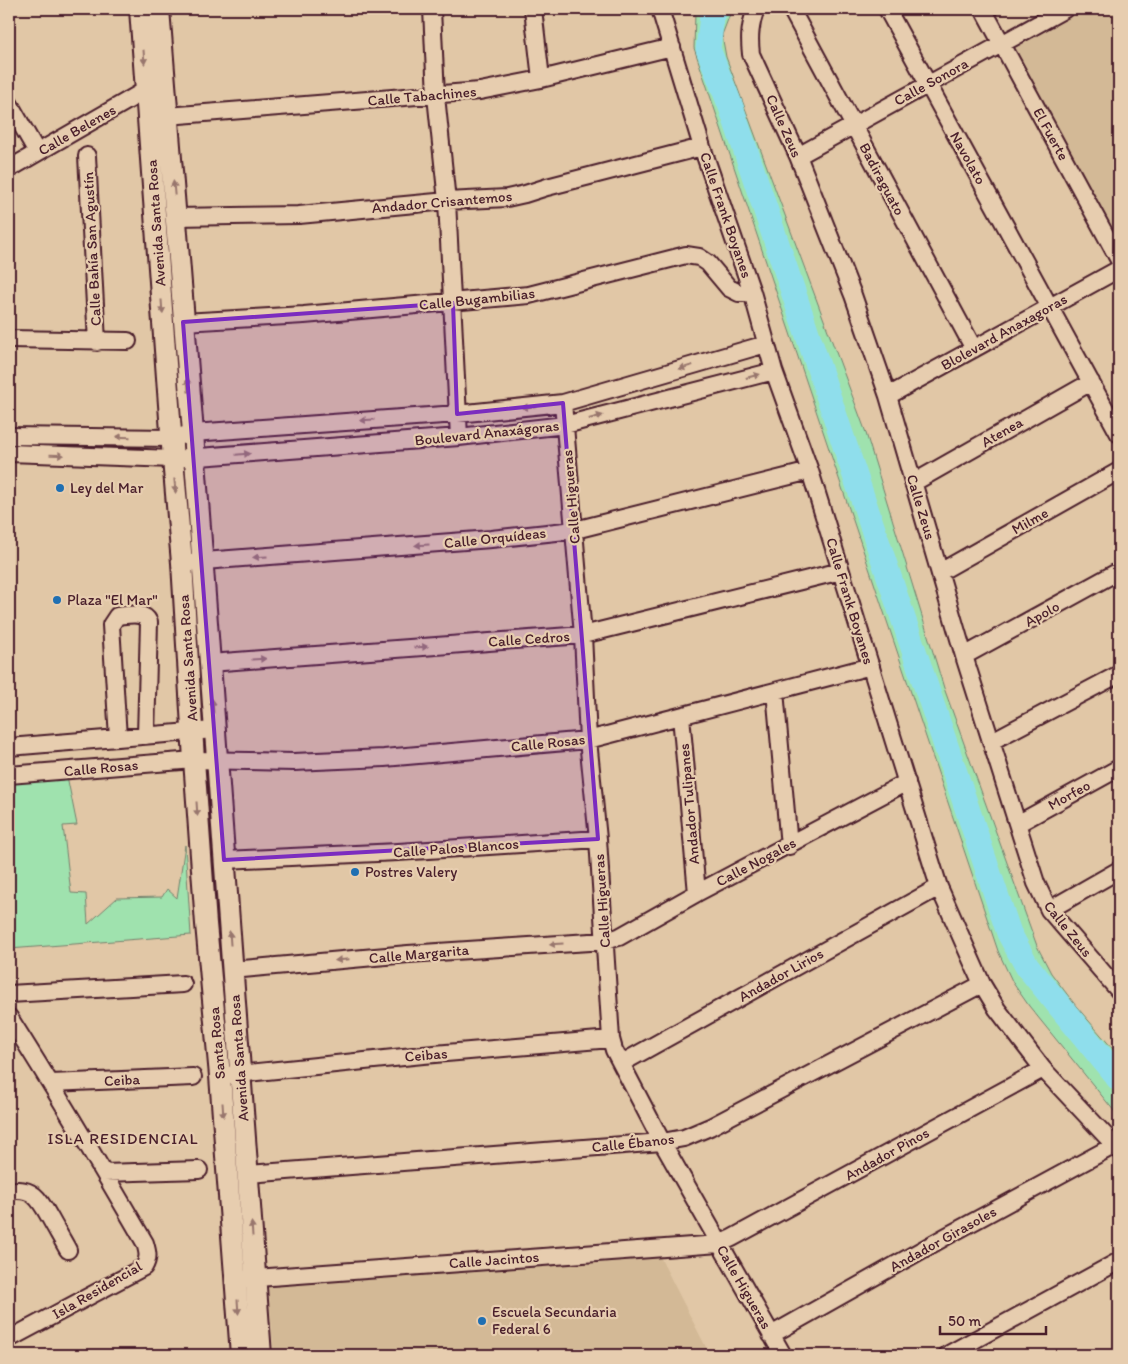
<svg xmlns="http://www.w3.org/2000/svg" width="1128" height="1364" font-family="Itim,sans-serif">
<style>
.built{fill:#d3b996}
.green{fill:#9fe2ae;stroke:#74806c}
.lines{fill:none;stroke-linecap:round;stroke-linejoin:round}
.river{stroke:#8fdeec;stroke-width:25}
.minor-casing{stroke:#4a1f2b;stroke-width:20}
.major-casing{stroke:#4a1f2b;stroke-width:24}
.minor{stroke:#e7cdaf;stroke-width:16}
.major{stroke:#e7cdaf;stroke-width:20}
.oneway{fill:#98766d}
.marked{fill:#7b2cbf;fill-opacity:0.2;stroke:#7b2cbf;stroke-width:4;stroke-linejoin:round}
.poi-dot{fill:#1f6fb2;stroke:#e7cdaf;stroke-width:2}
.labels{text-anchor:middle;stroke-width:4.5;stroke-linejoin:round;paint-order:stroke}
.street-label{font-size:15px;fill:#4a1f2b;stroke:#e7cdaf}
.poi-label{font-size:15px;fill:#4a1f2b;stroke:#e7cdaf;text-anchor:start}
.neighbourhood-label{font-size:16px;letter-spacing:1px;fill:#4a1f2b;stroke:#e7cdaf}
</style>
<rect width="100%" height="100%" fill="#e1c7a6"/>
<filter id="ink" filterUnits="userSpaceOnUse"><feTurbulence type="fractalNoise" baseFrequency=".02" numOctaves="2"/><feDisplacementMap in="SourceGraphic" scale="10" xChannelSelector="R" yChannelSelector="G"/><feConvolveMatrix kernelMatrix="1 2 1 2 8 2 1 2 1" color-interpolation-filters="sRGB"/></filter>
<g filter="url(#ink)">
<path class="built" d="M1084,9h35v233l-106,-194z
M660,1257l50,98h-436l-6,-69z"/>
<path class="green" d="M697,9h35l-10,26 4,22 139,373 79,258 93,258 14,27 25,33 43,50v61l-90,-111 -16,-23 -15,-32 -304,-903 1,-35z
M66,771l11,54 -14,1 8,67 15,1 2,30 29,-26 45,-1 5,-8 10,9 8,-53 6,90 -182,14v-174z"/>
<g class="lines">
<path class="river" d="M716,9l-4,7 -4,33 23,58 278,826 18,33 92,113"/>
<defs>
<path id="minor" d="M432,9l4,87 11,105 12,236
M533,9l8,70
M660,9l42,138 50,145 22,79 36,100 129,416 43,97 15,25 46,60 76,81
M756,9c-6,16 -7,28 -5,45l47,102 55,139 35,101 76,260 72,227 13,27 70,81
M791,9l183,340
M887,9l232,425
M983,9l136,251
M9,103l28,49
M167,116l313,-25 61,-12 131,-32
M87,156l10,186
M798,156l267,-147
M9,169l137,-79
M176,217l123,-2 148,-14 60,-3 18,-4 22,-7 155,-40
M183,322l121,-7 225,-20 157,-40 13,2 9,6 21,25 10,5 13,-1
M9,339l119,2
M888,396l231,-127
M563,403l20,232 5,105 10,99 13,200 3,11 48,92 121,213
M9,436l163,2 21,-5 264,-19 106,-11 203,-59
M9,453l164,6 286,-22 106,-12 209,-54
M913,483l178,-101
M191,562l300,-23 84,-9 235,-59
M940,572l179,-101
M964,656l155,-85
M210,663l373,-28 258,-64
M775,691l14,155
M681,716l16,177
M118,738l-7,-113 6,-9c11,-1 27,-5 32,6l-3,114
M992,741l127,-67
M9,747l205,-17
M9,775l185,-15 100,2 90,-4 204,-18 283,-74
M1019,823l100,-55
M224,860l174,-8 200,-13
M1049,910l70,-40
M232,970l176,-16 197,-13 14,-4 78,-44 210,-111
M9,994l174,-10
M9,1017c47,74 92,150 136,226 3,10 4,15 -1,24l-135,72
M622,1063l317,-176
M228,1075l195,-20 188,-16
M51,1083l142,-6
M104,1173l95,-3
M248,1174l414,-32 22,-4 26,-11 272,-143
M9,1191c24,-5 31,9 41,27 6,11 12,21 18,32
M243,1279l476,-35 13,-6 311,-169
M771,1335l174,-98 170,-92
M947,1355l172,-94"/>
<path id="major" d="M140,9l33,450 9,104 12,197 12,164 14,152 21,279
M159,9l34,424 68,922"/>
</defs>
<use href="#minor" class="minor-casing"/>
<use href="#major" class="major-casing"/>
<use href="#minor" class="minor"/>
<use href="#major" class="major"/>
</g>
<defs><path id="oneway-solid" d="M-6-.8H1V-3.2L6.5 0L1 3.2V.8H-6Z" transform="scale(1.25)"/></defs>
<g class="oneway">
<use href="#oneway-solid" transform="translate(144 57) rotate(86)"/>
<use href="#oneway-solid" transform="translate(174 188) rotate(-95)"/>
<use href="#oneway-solid" transform="translate(162 307) rotate(86)"/>
<use href="#oneway-solid" transform="translate(686 367) rotate(164)"/>
<use href="#oneway-solid" transform="translate(753 376) rotate(-15)"/>
<use href="#oneway-solid" transform="translate(188 385) rotate(-94)"/>
<use href="#oneway-solid" transform="translate(529 407) rotate(174)"/>
<use href="#oneway-solid" transform="translate(596 417) rotate(-15)"/>
<use href="#oneway-solid" transform="translate(367 420) rotate(176)"/>
<use href="#oneway-solid" transform="translate(123 437) rotate(-179)"/>
<use href="#oneway-solid" transform="translate(243 454) rotate(-5)"/>
<use href="#oneway-solid" transform="translate(57 455) rotate(2)"/>
<use href="#oneway-solid" transform="translate(175 486) rotate(85)"/>
<use href="#oneway-solid" transform="translate(422 545) rotate(176)"/>
<use href="#oneway-solid" transform="translate(260 557) rotate(176)"/>
<use href="#oneway-solid" transform="translate(421 647) rotate(-4)"/>
<use href="#oneway-solid" transform="translate(259 659) rotate(-4)"/>
<use href="#oneway-solid" transform="translate(213 706) rotate(-94)"/>
<use href="#oneway-solid" transform="translate(197 809) rotate(86)"/>
<use href="#oneway-solid" transform="translate(230 938) rotate(-94)"/>
<use href="#oneway-solid" transform="translate(556 944) rotate(176)"/>
<use href="#oneway-solid" transform="translate(342 960) rotate(175)"/>
<use href="#oneway-solid" transform="translate(223 1110) rotate(86)"/>
<use href="#oneway-solid" transform="translate(252 1229) rotate(-94)"/>
<use href="#oneway-solid" transform="translate(238 1307) rotate(86)"/>
</g>
</g>
<path class="marked" d="M453,303l4,111 106,-11 35,436 -374,21 -41,-538z"/>
<g class="poi-dot">
<circle cx="60" cy="488" r="5"/>
<circle cx="57" cy="600" r="5"/>
<circle cx="355" cy="872" r="5"/>
<circle cx="482" cy="1321" r="5"/>
</g>
<g class="labels">
<g class="street-label">
<text transform="translate(931 82) rotate(-29)" y="5">Calle Sonora</text>
<text transform="translate(422 96) rotate(-5)" y="5">Calle Tabachines</text>
<text transform="translate(784 126) rotate(66)" y="5">Calle Zeus</text>
<text transform="translate(77 130) rotate(-30)" y="5">Calle Belenes</text>
<text transform="translate(1051 134) rotate(61)" y="5">El Fuerte</text>
<text transform="translate(968 158) rotate(61)" y="5">Navolato</text>
<text transform="translate(882 179) rotate(62)" y="5">Badiraguato</text>
<text transform="translate(442 202) rotate(-5)" y="5">Andador Crisantemos</text>
<text transform="translate(726 215) rotate(71)" y="5">Calle Frank Boyanes</text>
<text transform="translate(156 223) rotate(-94)" y="5">Avenida Santa Rosa</text>
<text transform="translate(92 249) rotate(-93)" y="5">Calle Bahía San Agustín</text>
<text transform="translate(477 299) rotate(-6)" y="5">Calle Bugambilias</text>
<text transform="translate(1004 332) rotate(-29)" y="5">Blolevard Anaxagoras</text>
<text transform="translate(1002 432) rotate(-30)" y="5">Atenea</text>
<text transform="translate(487 433) rotate(-6)" y="5">Boulevard Anaxágoras</text>
<text transform="translate(571 497) rotate(-95)" y="5">Calle Higueras</text>
<text transform="translate(921 507) rotate(73)" y="5">Calle Zeus</text>
<text transform="translate(1030 521) rotate(-29)" y="5">Milme</text>
<text transform="translate(495 538) rotate(-6)" y="5">Calle Orquídeas</text>
<text transform="translate(850 601) rotate(73)" y="5">Calle Frank Boyanes</text>
<text transform="translate(1042 614) rotate(-29)" y="5">Apolo</text>
<text transform="translate(529 639) rotate(-4)" y="5">Calle Cedros</text>
<text transform="translate(188 658) rotate(-94)" y="5">Avenida Santa Rosa</text>
<text transform="translate(548 743) rotate(-6)" y="5">Calle Rosas</text>
<text transform="translate(101 768) rotate(-5)" y="5">Calle Rosas</text>
<text transform="translate(1069 795) rotate(-29)" y="5">Morfeo</text>
<text transform="translate(689 804) rotate(-95)" y="5">Andador Tulipanes</text>
<text transform="translate(456 848) rotate(-4)" y="5">Calle Palos Blancos</text>
<text transform="translate(756 862) rotate(-28)" y="5">Calle Nogales</text>
<text transform="translate(602 901) rotate(-94)" y="5">Calle Higueras</text>
<text transform="translate(1068 929) rotate(51)" y="5">Calle Zeus</text>
<text transform="translate(419 954) rotate(-5)" y="5">Calle Margarita</text>
<text transform="translate(781 975) rotate(-29)" y="5">Andador Lirios</text>
<text transform="translate(217 1043) rotate(-95)" y="5">Santa Rosa</text>
<text transform="translate(426 1055) rotate(-5)" y="5">Ceibas</text>
<text transform="translate(239 1058) rotate(-94)" y="5">Avenida Santa Rosa</text>
<text transform="translate(122 1080) rotate(-3)" y="5">Ceiba</text>
<text transform="translate(633 1143) rotate(-6)" y="5">Calle Ébanos</text>
<text transform="translate(887 1154) rotate(-29)" y="5">Andador Pinos</text>
<text transform="translate(943 1239) rotate(-29)" y="5">Andador Girasoles</text>
<text transform="translate(494 1260) rotate(-4)" y="5">Calle Jacintos</text>
<text transform="translate(744 1287) rotate(60)" y="5">Calle Higueras</text>
<text transform="translate(97 1290) rotate(-30)" y="5">Isla Residencial</text>
</g>
<g class="poi-label">
<text x="70" y="493">Ley del Mar</text>
<text x="67" y="605">Plaza "El Mar"</text>
<text x="365" y="877">Postres Valery</text>
<text x="492" y="1317">Escuela Secundaria<tspan x="492" dy="17">Federal 6</tspan></text>
</g>
<g class="neighbourhood-label">
<text x="123" y="1144">ISLA RESIDENCIAL</text>
</g>
</g>
<rect width="1128" height="1364" fill="none" stroke="#e7cdaf" stroke-width="30"/>
<rect x="15" y="15" width="1098" height="1334" fill="none" stroke="#4a1f2b" stroke-width="2" filter="url(#ink)"/>
<path d="M940 1326v8h106v-8" fill="none" stroke="#4a1f2b" stroke-width="2.5"/>
<text x="948" y="1326" font-size="15" fill="#4a1f2b" stroke="#e7cdaf" stroke-width="4" paint-order="stroke">50 m</text>
</svg>
